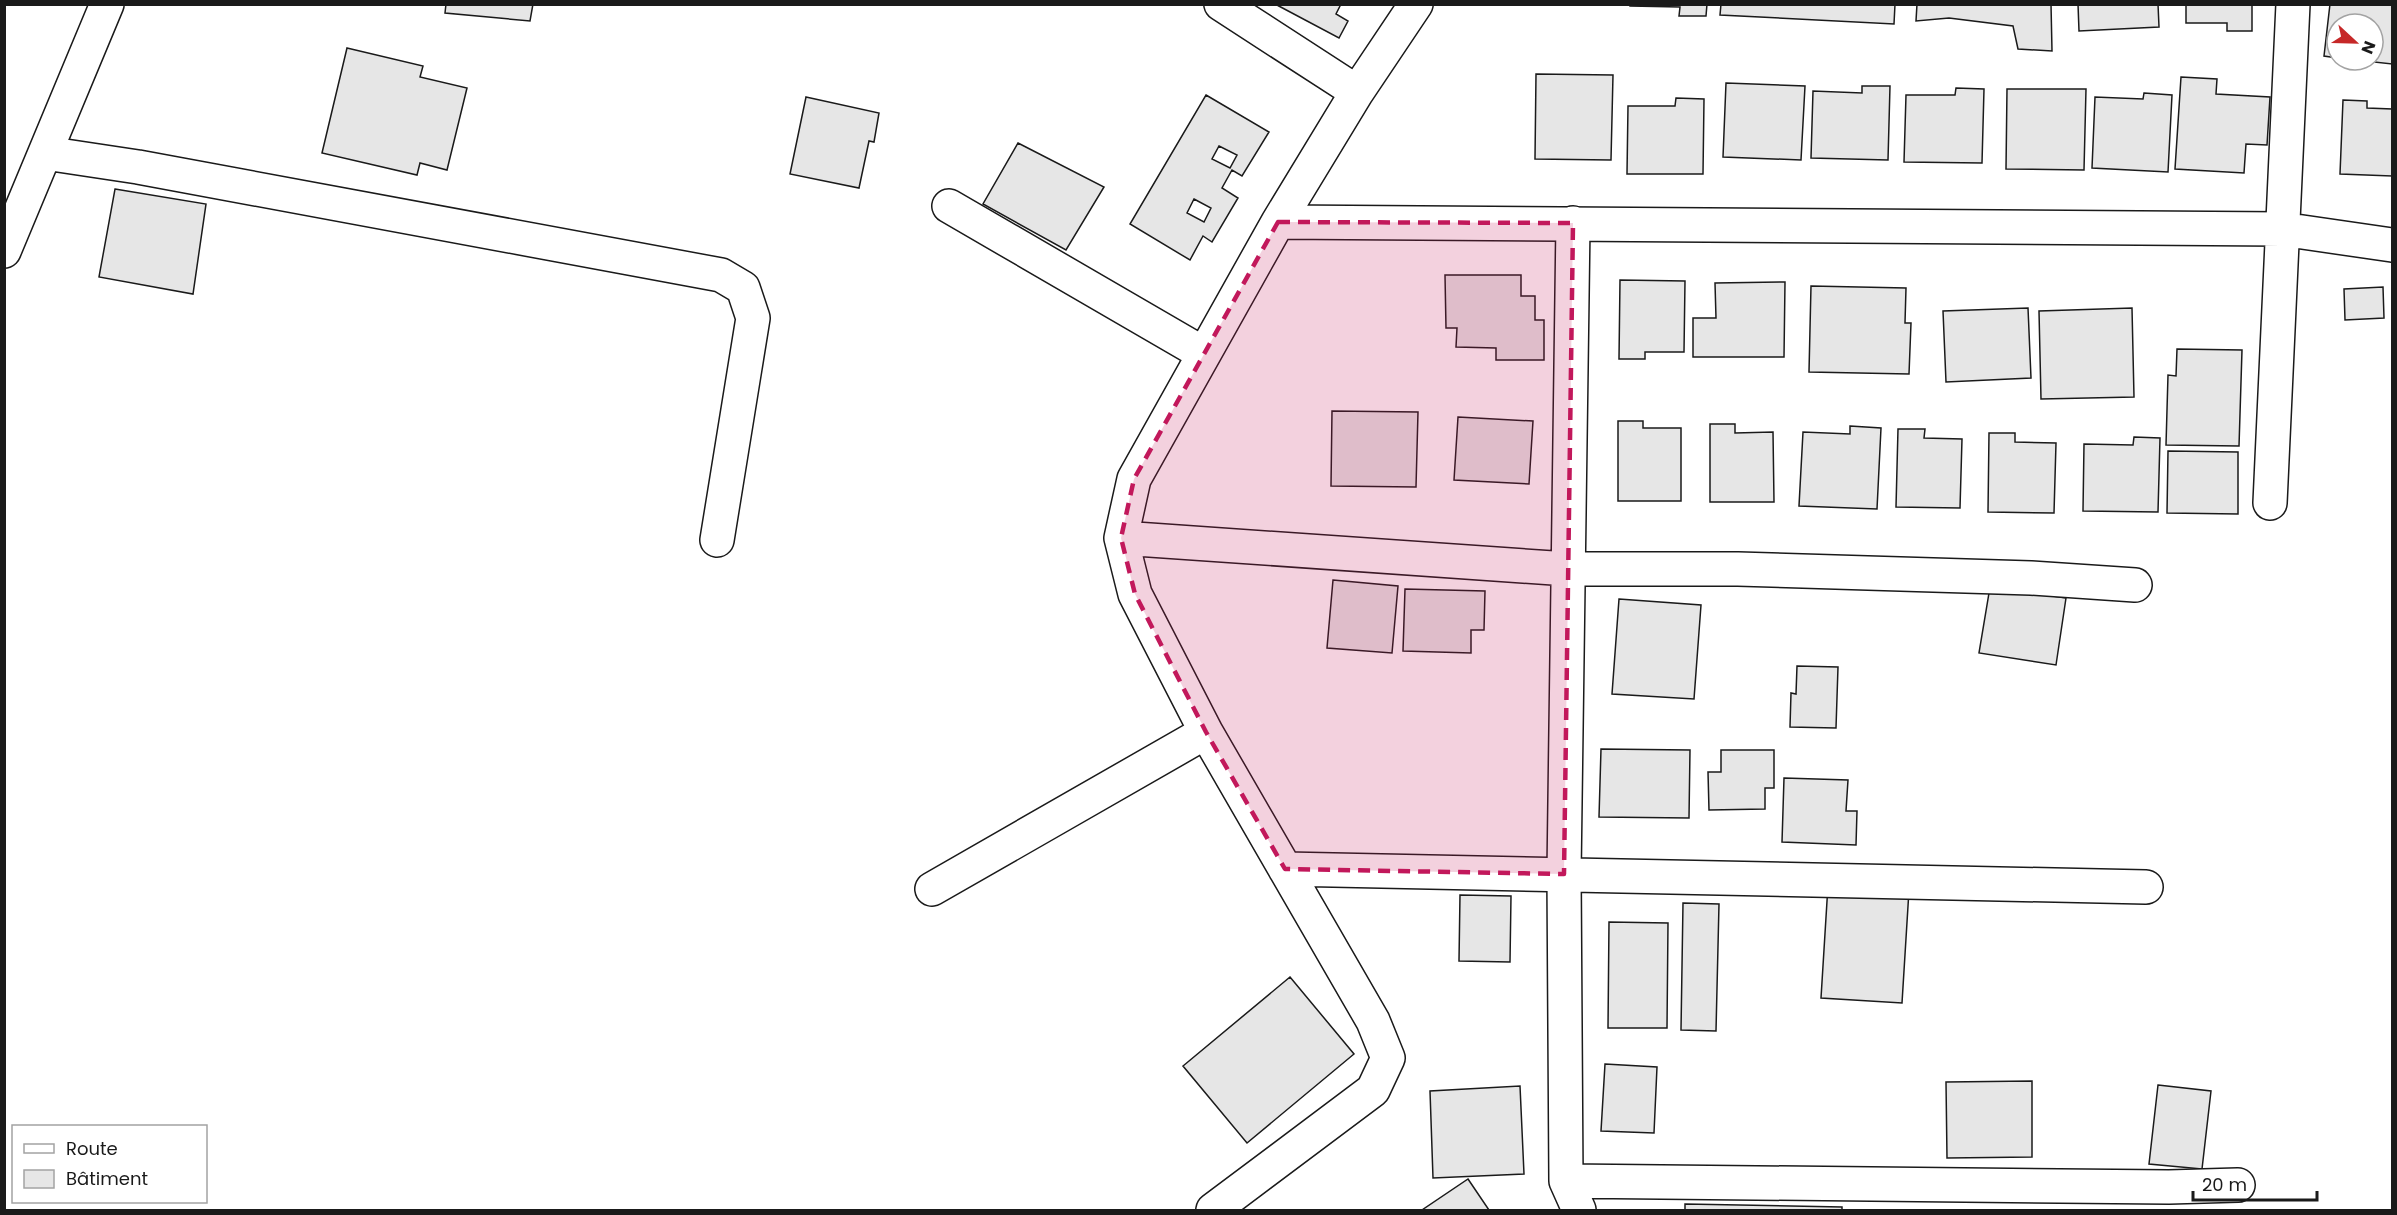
<svg xmlns="http://www.w3.org/2000/svg" width="2397" height="1215" font-family="Poppins,sans-serif">
<style>
.building{fill:#e6e6e6;stroke:#1a1a1a;stroke-width:1.5;fill-rule:evenodd}
.lines{fill:none;stroke-linecap:round;stroke-linejoin:round}
.minor-casing{stroke:#1a1a1a;stroke-width:36}
.minor{stroke:#fff;stroke-width:33}
.marked{fill:#c2185b;fill-opacity:0.2;stroke:#c2185b;stroke-width:4.5;stroke-dasharray:12 8;stroke-linejoin:round}
</style>
<rect width="100%" height="100%" fill="#fff"/>
<path class="building" d="M446,4h87l-3,17 -85,-8z
M1275,4h66l-5,10 12,7 -9,17z
M1630,4h77l-1,12h-27l1,-9 -50,-1z
M1721,4h174l-1,20 -174,-9z
M1917,4h134l1,47 -34,-2 -5,-23 -64,-8 -33,3z
M2078,4h80l1,23 -80,4z
M2186,4h66v27h-25v-8h-41z
M2330,4h62v60l-36,-4h17v-36h-36v34l-13,-2z
M347,48l76,18 -3,11 47,11 -20,82 -27,-7 -3,12 -95,-22z
M1536,74l77,1 -2,85 -76,-1z
M2181,77l36,2 -1,15 54,3 -3,48 -21,-1 -2,29 -69,-4z
M1726,83l79,3 -4,74 -78,-3z
M1862,86h28l-2,74 -77,-2 2,-67 49,2z
M1956,88l28,1 -2,74 -78,-1 2,-67h49z
M2007,89h79l-2,81 -78,-1z
M2144,93l28,2 -4,77 -76,-4 3,-71 48,2z
M1206,95l63,37 -27,44 -10,-6 -10,18 16,10 -26,44 -9,-6 -13,24 -60,-36zM1219,146l18,9 -7,13 -18,-9zM1194,199l17,9 -7,14 -17,-9z
M806,97l73,16 -5,29 -5,-1 -10,47 -69,-14z
M1676,98l28,1 -1,75h-76l1,-68h47z
M2343,100l24,1v7l25,1v67l-52,-2z
M1018,143l86,44 -38,63 -83,-46z
M115,189l91,15 -13,90 -94,-17z
M1445,275h76v21h14v24h9v40h-48v-12l-40,-1 1,-19h-11z
M1620,280l65,1 -1,71h-39v7h-26z
M1785,282l-1,75h-91v-39h23l-1,-35z
M1811,286l95,2 -1,35h6l-2,51 -100,-2z
M2383,287l1,31 -39,2 -1,-31z
M2028,308l3,70 -85,4 -3,-71z
M2132,308l2,89 -93,2 -2,-88z
M2177,349l65,1 -3,96 -73,-1 2,-70 8,1z
M1332,411l86,1 -2,75 -85,-1z
M1458,417l75,4 -4,63 -75,-4z
M1618,421h25v7h38v73h-63z
M1710,424h25v9l38,-1 1,70h-64z
M1850,426l31,2 -4,81 -78,-3 4,-74 47,2z
M1898,429h27l-1,9 38,1 -2,69 -64,-1z
M1989,433h26v9l41,1 -2,70 -66,-1z
M2134,437l26,1 -2,74 -75,-1 1,-67 49,1z
M2168,451l70,1v62l-71,-1z
M1333,580l65,6 -6,67 -65,-5z
M1990,587l76,11 -10,67 -77,-12z
M1405,589l80,2 -1,39h-13v23l-68,-2z
M1619,599l82,6 -7,94 -82,-5z
M1797,666l41,1 -2,61 -46,-1 1,-34 5,1z
M1601,749l89,1 -1,68 -90,-1z
M1721,750h53v38h-9v21l-56,1 -1,-38h13z
M1784,778l64,2 -2,31h11l-1,34 -74,-3z
M1828,885l81,5 -7,113 -81,-5z
M1460,895l51,1 -1,66 -51,-1z
M1683,903l36,1 -3,127 -35,-1z
M1609,922l59,1 -1,105h-59z
M1290,977l64,77 -107,89 -64,-77z
M1605,1064l52,3 -3,66 -53,-2z
M2032,1081v76l-85,1 -1,-76z
M2158,1085l53,6 -9,78 -53,-5z
M1520,1086l4,88 -91,4 -3,-87z
M1468,1179l21,31h-67z
M1685,1204l157,3v3h-157z"/>
<g class="lines">
<defs>
<path id="minor" d="M1221,4l136,88
M45,153l93,14 583,108 22,13 10,30 -36,222
M949,206l255,148
M1278,222l1004,7 110,16
M1573,223l-9,651 2,307 13,29
M4,251l103,-247
M2270,503l23,-499
M1121,538l447,31h170l293,9 104,7
M1285,869l861,18
M932,889l274,-157
M1566,1181l603,6 69,-2
M1213,1210l160,-120 15,-32 -15,-37 -167,-289 -71,-138 -14,-56 13,-59 144,-257 79,-130 59,-88"/>
</defs>
<use href="#minor" class="minor-casing"/>
<use href="#minor" class="minor"/>
</g>
<path class="marked" d="M1278,222l295,1 -9,651 -279,-5 -79,-137 -71,-138 -14,-56 13,-59z"/>
<rect width="2397" height="1215" fill="none" stroke="#1a1a1a" stroke-width="12"/>
<rect x="12" y="1125" width="195" height="78" fill="#ffffff" stroke="#a3a3a3" stroke-width="1.5"/>
<rect x="24" y="1144" width="30" height="9" fill="#ffffff" stroke="#a3a3a3" stroke-width="1.5"/>
<text x="66" y="1155" font-size="18" fill="#1a1a1a">Route</text>
<rect x="24" y="1170" width="30" height="18" fill="#e6e6e6" stroke="#a3a3a3" stroke-width="1.5"/>
<text x="66" y="1185" font-size="18" fill="#1a1a1a">Bâtiment</text>
<g transform="translate(2355 42) rotate(112)"><circle r="28" fill="#ffffff" stroke="#a3a3a3" stroke-width="1.5"/>
<path d="M0-4.5L10 22L0 15L-10 22Z" fill="#c62828"/>
<text y="-9" font-size="16" font-weight="bold" text-anchor="middle" fill="#1a1a1a">N</text>
</g>
<path d="M2193 1191v9h124v-9" fill="none" stroke="#1a1a1a" stroke-width="3"/>
<text x="2202" y="1191" font-size="18" fill="#1a1a1a" stroke="#ffffff" stroke-width="4.5" paint-order="stroke">20 m</text>
</svg>
